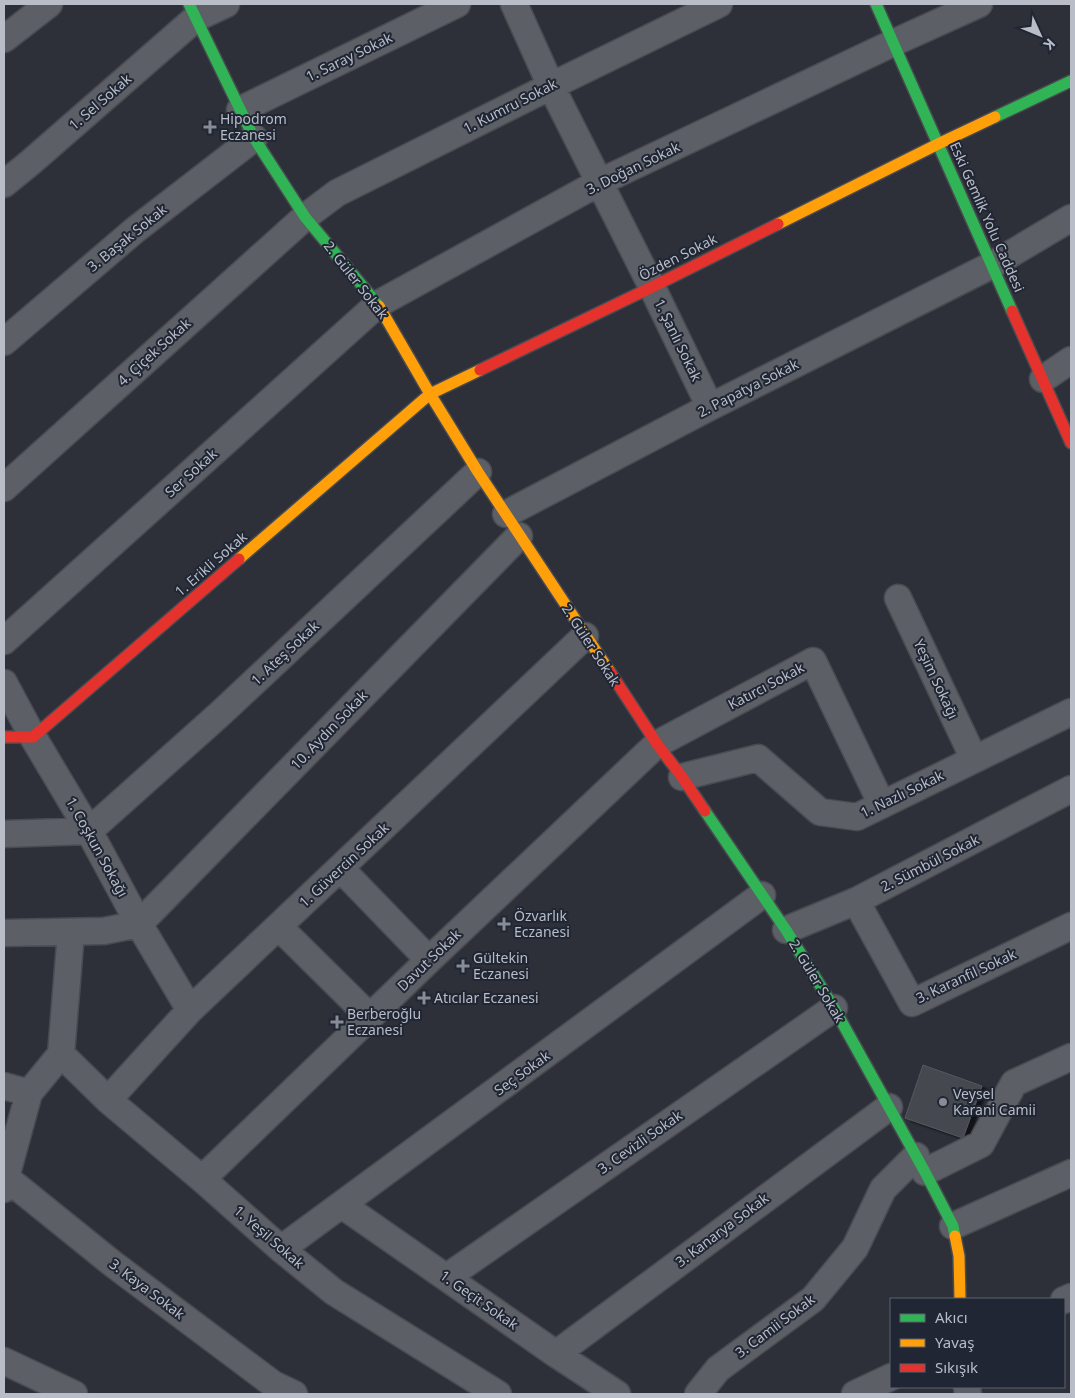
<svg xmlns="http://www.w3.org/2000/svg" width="1075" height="1398" font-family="'Noto Sans',sans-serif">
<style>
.building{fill:#45484f;stroke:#555860;filter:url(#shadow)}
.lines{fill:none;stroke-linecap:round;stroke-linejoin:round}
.street-casing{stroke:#484b51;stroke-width:29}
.fast-casing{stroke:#484b51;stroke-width:14}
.slow-casing{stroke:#484b51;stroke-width:14}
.jam-casing{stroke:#484b51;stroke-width:14}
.street{stroke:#5c5f66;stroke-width:26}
.fast{stroke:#30b455;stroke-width:11}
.slow{stroke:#ff9f0a;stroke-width:11}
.jam{stroke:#e5322d;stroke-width:11}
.poi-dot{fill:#878c96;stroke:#202633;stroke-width:2}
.labels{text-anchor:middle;stroke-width:4;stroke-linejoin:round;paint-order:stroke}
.street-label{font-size:14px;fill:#b8bdc8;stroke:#202633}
.poi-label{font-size:14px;fill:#b8bdc8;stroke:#202633;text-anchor:start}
</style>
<defs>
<filter id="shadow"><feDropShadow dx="5.5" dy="3" stdDeviation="1" flood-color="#0009"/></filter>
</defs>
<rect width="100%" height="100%" fill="#2d3038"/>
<path class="building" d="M923,1065l59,21 -19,52 -58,-20z"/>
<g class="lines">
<defs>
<path id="street" d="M514,4l37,82 101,201 58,120
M4,39l45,-35
M240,110l217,-106
M4,184l27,-22 165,-144 30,-14
M4,342l131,-112 119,-92
M1043,379l28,-19
M4,488l301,-271 32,-24 214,-107 168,-82
M506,514l204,-107 282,-142 79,-47
M898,598l76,161
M4,641l374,-337 222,-122 293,-139 86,-39
M4,683l29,54 56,94 50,93 51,86
M682,777l76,-19 62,54 37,5 214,-105
M4,834l85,-3 132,-118 257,-241
M341,869l88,91
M856,901l56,102 159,-77
M279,927l91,90
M786,930l70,-29 215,-112
M4,933l100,-2 35,-7 380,-388
M61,1054l47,46 94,79 79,70 53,43 164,102
M4,1086l25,7
M108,1100l82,-90 395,-374
M925,1172l56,-28 33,-61 57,-26
M4,1176l109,88 160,120 21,10
M202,1179l227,-219 228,-216 156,-83 69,144
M4,1189l2,-12 23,-84 32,-39 10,-122
M342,1205l214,149 61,40
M953,1226l118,-53
M281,1249l481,-354
M447,1277l387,-269
M1064,1300l7,-3
M556,1354l333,-247
M4,1361l70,33
M967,1387l1,7
M698,1394l20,-25 95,-70 42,-51 28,-59 33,-33
M855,1394l36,-17"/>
<path id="fast" d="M189,4l65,134 51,79 74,89
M876,4l136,307
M995,117l76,-36
M705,811l81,119 48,78 91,164 28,54 2,10"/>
<path id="slow" d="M778,224l160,-80 57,-27
M379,306l51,88 48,78 132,200
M239,559l191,-165 50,-24
M955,1236l4,20 1,43"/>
<path id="jam" d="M1012,311l59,132
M480,370l172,-83 126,-63
M610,672l47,72 25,33 23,34
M4,737h29l206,-178"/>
</defs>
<use href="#street" class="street-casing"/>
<use href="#fast" class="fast-casing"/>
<use href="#slow" class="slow-casing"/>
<use href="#jam" class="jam-casing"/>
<use href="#street" class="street"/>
<use href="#fast" class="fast"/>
<use href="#slow" class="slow"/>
<use href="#jam" class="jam"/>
</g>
<g class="poi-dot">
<path d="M207.5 119.5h5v5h5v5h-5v5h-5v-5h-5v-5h5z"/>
<path d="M501.5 916.5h5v5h5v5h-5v5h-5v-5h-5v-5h5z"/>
<path d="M460.5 958.5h5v5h5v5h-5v5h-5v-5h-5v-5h5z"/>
<path d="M421.5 990.5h5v5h5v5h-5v5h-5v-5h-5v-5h5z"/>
<path d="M334.5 1014.5h5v5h5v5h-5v5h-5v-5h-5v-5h5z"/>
<circle cx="943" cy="1102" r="5"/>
</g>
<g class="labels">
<g class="street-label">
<text transform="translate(349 57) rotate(-26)" y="5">1. Saray Sokak</text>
<text transform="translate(100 102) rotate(-41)" y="5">1. Sel Sokak</text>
<text transform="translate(510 106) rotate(-27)" y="5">1. Kumru Sokak</text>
<text transform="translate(633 168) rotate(-26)" y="5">3. Doğan Sokak</text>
<text transform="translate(987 217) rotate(66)" y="5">Eski Gemlik Yolu Caddesi</text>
<text transform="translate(127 238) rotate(-39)" y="5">3. Başak Sokak</text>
<text transform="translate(678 257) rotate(-27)" y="5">Özden Sokak</text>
<text transform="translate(356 280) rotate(52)" y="5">2. Güler Sokak</text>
<text transform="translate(678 340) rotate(64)" y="5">1. Şanlı Sokak</text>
<text transform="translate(154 352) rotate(-42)" y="5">4. Çiçek Sokak</text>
<text transform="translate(748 388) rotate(-27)" y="5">2. Papatya Sokak</text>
<text transform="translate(191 473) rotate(-42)" y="5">Ser Sokak</text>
<text transform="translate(211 564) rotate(-41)" y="5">1. Erikli Sokak</text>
<text transform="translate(591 645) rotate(57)" y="5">2. Güler Sokak</text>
<text transform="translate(285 653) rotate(-43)" y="5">1. Ateş Sokak</text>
<text transform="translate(936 679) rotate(65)" y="5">Yeşim Sokağı</text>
<text transform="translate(766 686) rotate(-28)" y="5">Katırcı Sokak</text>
<text transform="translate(329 730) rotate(-46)" y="5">10. Aydın Sokak</text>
<text transform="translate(902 794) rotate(-26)" y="5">1. Nazlı Sokak</text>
<text transform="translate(97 847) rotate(61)" y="5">1. Coşkun Sokağı</text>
<text transform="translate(930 863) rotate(-27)" y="5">2. Sümbül Sokak</text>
<text transform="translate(344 865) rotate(-43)" y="5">1. Güvercin Sokak</text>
<text transform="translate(429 960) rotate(-44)" y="5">Davut Sokak</text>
<text transform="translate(966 976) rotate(-25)" y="5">3. Karanfil Sokak</text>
<text transform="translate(817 981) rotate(59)" y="5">2. Güler Sokak</text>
<text transform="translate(522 1073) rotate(-36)" y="5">Seç Sokak</text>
<text transform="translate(640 1142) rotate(-35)" y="5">3. Cevizli Sokak</text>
<text transform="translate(722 1230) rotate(-37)" y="5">3. Kanarya Sokak</text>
<text transform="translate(269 1237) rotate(41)" y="5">1. Yeşil Sokak</text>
<text transform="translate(147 1289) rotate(37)" y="5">3. Kaya Sokak</text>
<text transform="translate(479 1300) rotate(35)" y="5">1. Geçit Sokak</text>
<text transform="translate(775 1326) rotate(-37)" y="5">3. Camii Sokak</text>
</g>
<g class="poi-label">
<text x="220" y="124">Hipodrom<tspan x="220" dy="16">Eczanesi</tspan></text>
<text x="514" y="921">Özvarlık<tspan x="514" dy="16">Eczanesi</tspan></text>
<text x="473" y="963">Gültekin<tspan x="473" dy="16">Eczanesi</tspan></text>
<text x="434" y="1003">Atıcılar Eczanesi</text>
<text x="347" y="1019">Berberoğlu<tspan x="347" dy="16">Eczanesi</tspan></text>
<text x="953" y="1099">Veysel<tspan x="953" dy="16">Karani Camii</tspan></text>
</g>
</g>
<rect width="1075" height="1398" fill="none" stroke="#b8bdc8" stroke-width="10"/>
<rect x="890" y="1298" width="175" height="90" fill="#202633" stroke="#5d626f"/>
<rect x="900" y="1314" width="25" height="8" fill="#30b455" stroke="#5d626f"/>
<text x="935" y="1323" font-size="15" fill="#b8bdc8">Akıcı</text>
<rect x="900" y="1339" width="25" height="8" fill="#ff9f0a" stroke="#5d626f"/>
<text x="935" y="1348" font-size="15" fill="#b8bdc8">Yavaş</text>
<rect x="900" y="1364" width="25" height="8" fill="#e5322d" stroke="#5d626f"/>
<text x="935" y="1373" font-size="15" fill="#b8bdc8">Sıkışık</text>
<g transform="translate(1040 35) rotate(134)" stroke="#202633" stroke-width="4" paint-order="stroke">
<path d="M0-4L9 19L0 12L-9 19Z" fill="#b8bdc8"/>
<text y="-8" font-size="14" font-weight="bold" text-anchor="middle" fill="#b8bdc8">K</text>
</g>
</svg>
